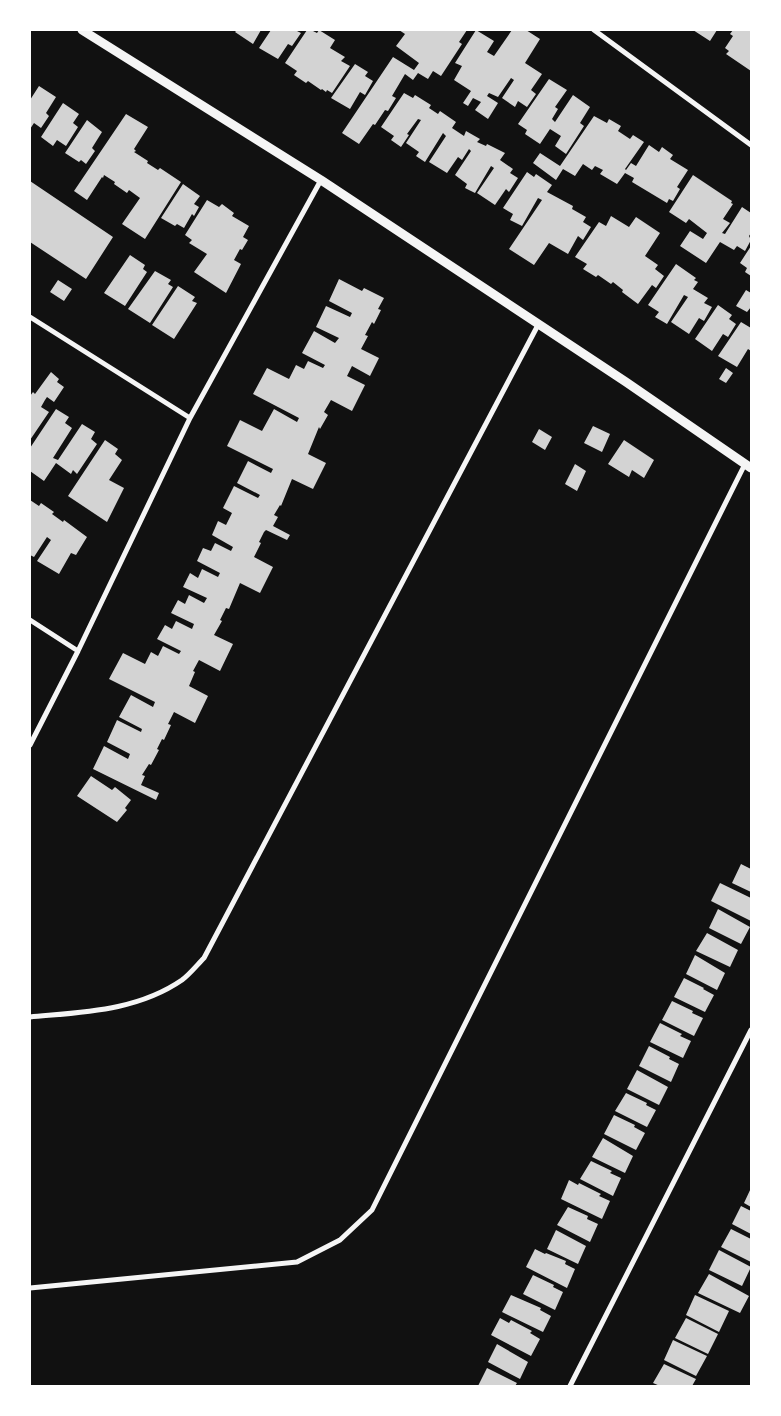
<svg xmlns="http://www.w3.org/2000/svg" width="781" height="1416" font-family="Figtree,sans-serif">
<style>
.building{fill:#d3d3d3}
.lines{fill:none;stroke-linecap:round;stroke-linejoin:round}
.minor{stroke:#f5f5f5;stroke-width:5}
.tertiary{stroke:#f5f5f5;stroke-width:9}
</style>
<rect width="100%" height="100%" fill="#111"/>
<path class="building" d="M237,30h24l-8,14 -18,-12z
M271,30h24l6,3 -9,13 -4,-2 -10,15 -19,-11z
M307,30h4l6,3 2,-3 16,10 -5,8 15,9 -4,4 9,5 -18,27 -5,-3 -1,2 -4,-3 -1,1 -13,-9 -2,2 -12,-8 3,-4 -12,-8z
M399,30h68l-8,12 3,2 -21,32 -8,-5 -5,8 -10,-6 -5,7 -8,-6 -13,22 4,2 -8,13 -3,-1 -10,15 -2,-1 -14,20 -17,-11 51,-76 21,13 5,-7 -23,-17 9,-12z
M476,30l18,11 -7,11 7,4 18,-26h14l14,9 -15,24 17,11 -11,16 5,4 -9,13 -9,-6 -3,6 -13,-9 12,-18 -3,-2 -13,19 -9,-4 -2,3 11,7 -10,16 -13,-9 6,-8 -8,-4 -5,8 -5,-3 8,-12 -17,-11 8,-14 -7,-3z
M693,30h24l-7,11z
M733,30h18v41l-25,-17 3,-3 -4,-3 8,-12 -3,-2z
M355,64l13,8 -3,4 8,5 -8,14 -5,-3 -10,17 -19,-11z
M549,79l18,11 -12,17 3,2 -6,10 3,3 18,-27 17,12 -10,16 4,3 -18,28 -11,-8 6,-10 -11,-7 -10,15 -15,-10 2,-4 -9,-6z
M39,86l17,11 -10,16 3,3 -8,12 -7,-5 -4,6v-29z
M404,93l9,5 2,-3 16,10 -2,3 9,6 2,-3 16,11 -4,6 12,8 2,-5 14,8 -3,3 9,4 1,-2 18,9 -5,7 13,9 -3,4 8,5 -9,14 -3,-3 -11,16 -18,-12 17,-25 -3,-2 -16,27 -10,-5 2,-4 -12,-9 16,-24 -2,-2 -7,11 -4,-3 -11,16 -18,-11 17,-26 -3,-3 -18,29 -9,-6 3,-4 -13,-9 15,-23 -3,-1 -11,15 2,1 -8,12 -10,-7 3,-4 -13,-9z
M63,103l16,11 -6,9 5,4 -12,19 -9,-6 -4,6 -12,-9z
M126,114l22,13 -14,22 2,2 -2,1 14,9 -1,2 11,7 2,-2 21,14 -36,57 -23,-15 18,-26 -11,-8 -2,3 -13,-9 1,-2 -11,-7 -1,3 -1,-1 -15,23 -13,-9z
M594,116l13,7 2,-4 12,7 -3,5 12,8 3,-4 11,7 -19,27 1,1 5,-7 5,3 13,-21 10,7 3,-5 11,8 -3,4 18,11 -11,17 3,2 -7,12 -4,-2 -2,4 -35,-21 2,-4 -9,-5 -8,11 -17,-10 3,-4 -8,-4 -3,4 -9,-6 -8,12 -12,-7 -7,11 -23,-17 7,-10 20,13z
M87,120l15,12 -10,16 3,3 -9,13 -5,-4 -2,2 -14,-9z
M527,172l7,5 2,-3 16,11 -5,7 26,14 -1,3 14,8 -3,5 8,5 -8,13 -5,-4 -10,18 -19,-11 -15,22 -25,-16 33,-49 -4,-2 -16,28 -12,-6 3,-6 -10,-6z
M693,175l39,26 -1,2 2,1 -10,15 7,4 -8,10 3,1 17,-27 9,6v20l-2,3 2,4 -6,11 -8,-5 -3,4 -14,-8 -14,21 -26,-17 10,-15 13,8 4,-6 -18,-14 -3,4 -17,-11z
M30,181l83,56 -27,42 -56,-37z
M183,184l17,12 -6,8 5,3 -5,9 -2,-2 -8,14 -7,-4 -2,2 -14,-8z
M207,200l12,7 3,-3 12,9 -2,3 17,10 -6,11 5,3 -6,10 -2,-1 -6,11 7,4 -15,29 -32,-21 13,-18 -18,-11 3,-3 -7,-5z
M611,216l18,11 7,-10 24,16 -15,23 13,9 -3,4 9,7 -8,12 -4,-3 -14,19 -16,-12 1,-2 -10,-8 -2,2 -13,-9 -2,2 -13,-8 4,-5 -12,-7 24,-35 7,4z
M751,246v30l-6,-4 2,-4 -7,-5z
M130,255l15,10 -2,4 4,3 -22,34 -21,-13z
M676,264l20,14 -2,2 4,2 -5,7 15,9 -4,5 8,4 -8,14 -5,-3 -10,16 -18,-12 17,-25 -4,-2 -17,29 -12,-7 4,-5 -11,-7z
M155,271l16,9 -3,4 5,3 -23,36 -22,-14z
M339,279l23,12 2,-3 20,10 -6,11 3,1 -7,14 -2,-2 -7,13 3,1 -7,13 18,9 -9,18 -18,-10 -5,10 18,9 -13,26 -21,-11 -7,12 4,3 -8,14 -1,-2 -11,27 18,9 -13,26 -21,-10 -11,27 -1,-1 -6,10 4,2 -5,9 17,9 -3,5 -21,-10 -2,2 -5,10 2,1 -7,14 19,10 -13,26 -20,-10 -11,26 -3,-1 -6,12 2,1 -8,14 19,9 -13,27 -21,-11 -6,11 2,1 -6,14 19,10 -13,27 -21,-11 -6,12 3,1 -7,15 -2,-1 -5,10 2,1 -8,15 -2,-1 -7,11 3,1 -4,9 18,8 -3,7 -63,-31 11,-23 24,13 2,-5 -23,-12 10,-22 24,12 1,-3 -23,-12 12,-22 22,12 2,-5 -46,-23 14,-26 22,11 6,-12 7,4 5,-10 16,8 2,-3 -24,-12 8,-14 7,4 4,-8 16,8 2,-5 -23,-11 7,-13 7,4 4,-9 15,8 3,-5 -24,-11 7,-14 8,5 4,-9 16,8 2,-4 -23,-12 6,-13 8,3 4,-8 16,8 2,-4 -21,-12 6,-14 8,4 6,-12 -9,-5 11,-22 24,12 2,-3 -23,-12 11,-22 23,12 2,-4 -46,-23 13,-26 22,11 12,-22 23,13 2,-4 -46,-24 14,-26 22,11 7,-14 8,4 4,-8 15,7 2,-3 -23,-12 12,-22 21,12 4,-5 -23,-11 10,-21 24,11 2,-4 -23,-12z
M58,280l14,9 -8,12 -14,-9z
M178,286l17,11 -3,4 5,2 -23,36 -22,-14z
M746,290l5,3v14l-4,5 -11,-6z
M718,305l14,10 -3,4 7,5 -8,13 -5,-3 -11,17 -17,-12z
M741,322l10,6v23l-3,-2 -11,18 -19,-11z
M726,368l7,5 -7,10 -7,-4z
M51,372l8,7 -2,3 7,5 -10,15 -7,-5 -2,3 -4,7 8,5 -19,28v-44l3,-4 2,2z
M56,409l13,8 -4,6 7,5 -19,30 5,2 24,-36 13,8 -4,7 6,5 -20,30 -4,-4 -2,4 -15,-11 -12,18 -14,-10v-23z
M593,426l17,8 -8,18 -18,-9z
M539,429l13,8 -7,13 -13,-8z
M105,440l13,9 -3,5 7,6 -13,20 15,8 -17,34 -39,-26z
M624,440l30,20 -10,18 -12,-8 -3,7 -21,-13z
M575,464l11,7 -9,20 -12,-7z
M30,500l9,6 2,-3 13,9 -2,2 11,8 1,-2 23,17 -11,18 -5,-2 -12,21 -22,-13 14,-21 -4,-3 -13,20 -4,-2z
M91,776l21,14 3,-3 16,13 -6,8 2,2 -10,12 -40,-26z
M741,864l10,5v23l-19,-9z
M720,883l31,15v23l-40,-20z
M718,909l32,18 -9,17 -32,-16z
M707,933l31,17 -8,17 -34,-16z
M695,955l30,18 -8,17 -31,-16z
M684,978l20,10 -1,1 11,6 -9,17 -31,-15z
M672,1001l21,10 -1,2 11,5 -9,18 -32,-16z
M660,1023l22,11 -2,2 11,5 -8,17 -33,-16z
M649,1046l21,11 -1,2 10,5 -8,18 -32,-16z
M637,1070l31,17 -9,18 -32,-16z
M626,1093l21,10 -1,2 10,5 -9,17 -32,-16z
M614,1115l21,10 -1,2 11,6 -9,17 -32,-16z
M603,1138l30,18 -8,17 -33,-16z
M591,1161l21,10 -2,2 11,5 -8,18 -33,-17z
M569,1180l9,5 1,-2 22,11 -2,2 11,5 -8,18 -41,-20z
M751,1188v19l-7,-4z
M741,1206l10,5v23l-19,-10z
M568,1207l20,9 -1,3 11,5 -8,18 -33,-17z
M731,1229l20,10v23l-30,-15z
M556,1230l30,16 -8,18 -31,-15z
M535,1249l10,5 1,-1 20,8 -1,3 10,5 -8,19 -41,-21z
M719,1250l32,17 -9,19 -33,-16z
M709,1274l40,22 -9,17 -42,-20z
M533,1275l21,10 -1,2 10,5 -8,18 -32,-16z
M511,1295l30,13 -1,2 11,6 -8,16 -41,-20z
M695,1295l34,16 -10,21 -33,-17z
M500,1318l9,5 2,-3 21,11 -2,2 10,6 -9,17 -40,-21z
M686,1318l32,16 -10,20 -33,-16z
M673,1340l34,16 -11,20 -32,-16z
M497,1344l31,18 -8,17 -32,-17z
M664,1364l32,15 -4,7h-32l-7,-3z
M487,1368l30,15 -2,3h-37z"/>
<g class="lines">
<path class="minor" d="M594,30l157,115
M30,317l160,101
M30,620l48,31
M30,745l48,-94 112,-233 131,-238
M30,1017c53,-5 107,-6 152,-37 8,-6 15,-15 22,-22l334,-633
M30,1288l267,-26 43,-22 32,-30 373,-746
M570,1386l181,-356"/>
<path class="tertiary" d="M82,30l239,150 305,202 125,86"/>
</g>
<rect width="781" height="1416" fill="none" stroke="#ffffff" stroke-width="62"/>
</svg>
